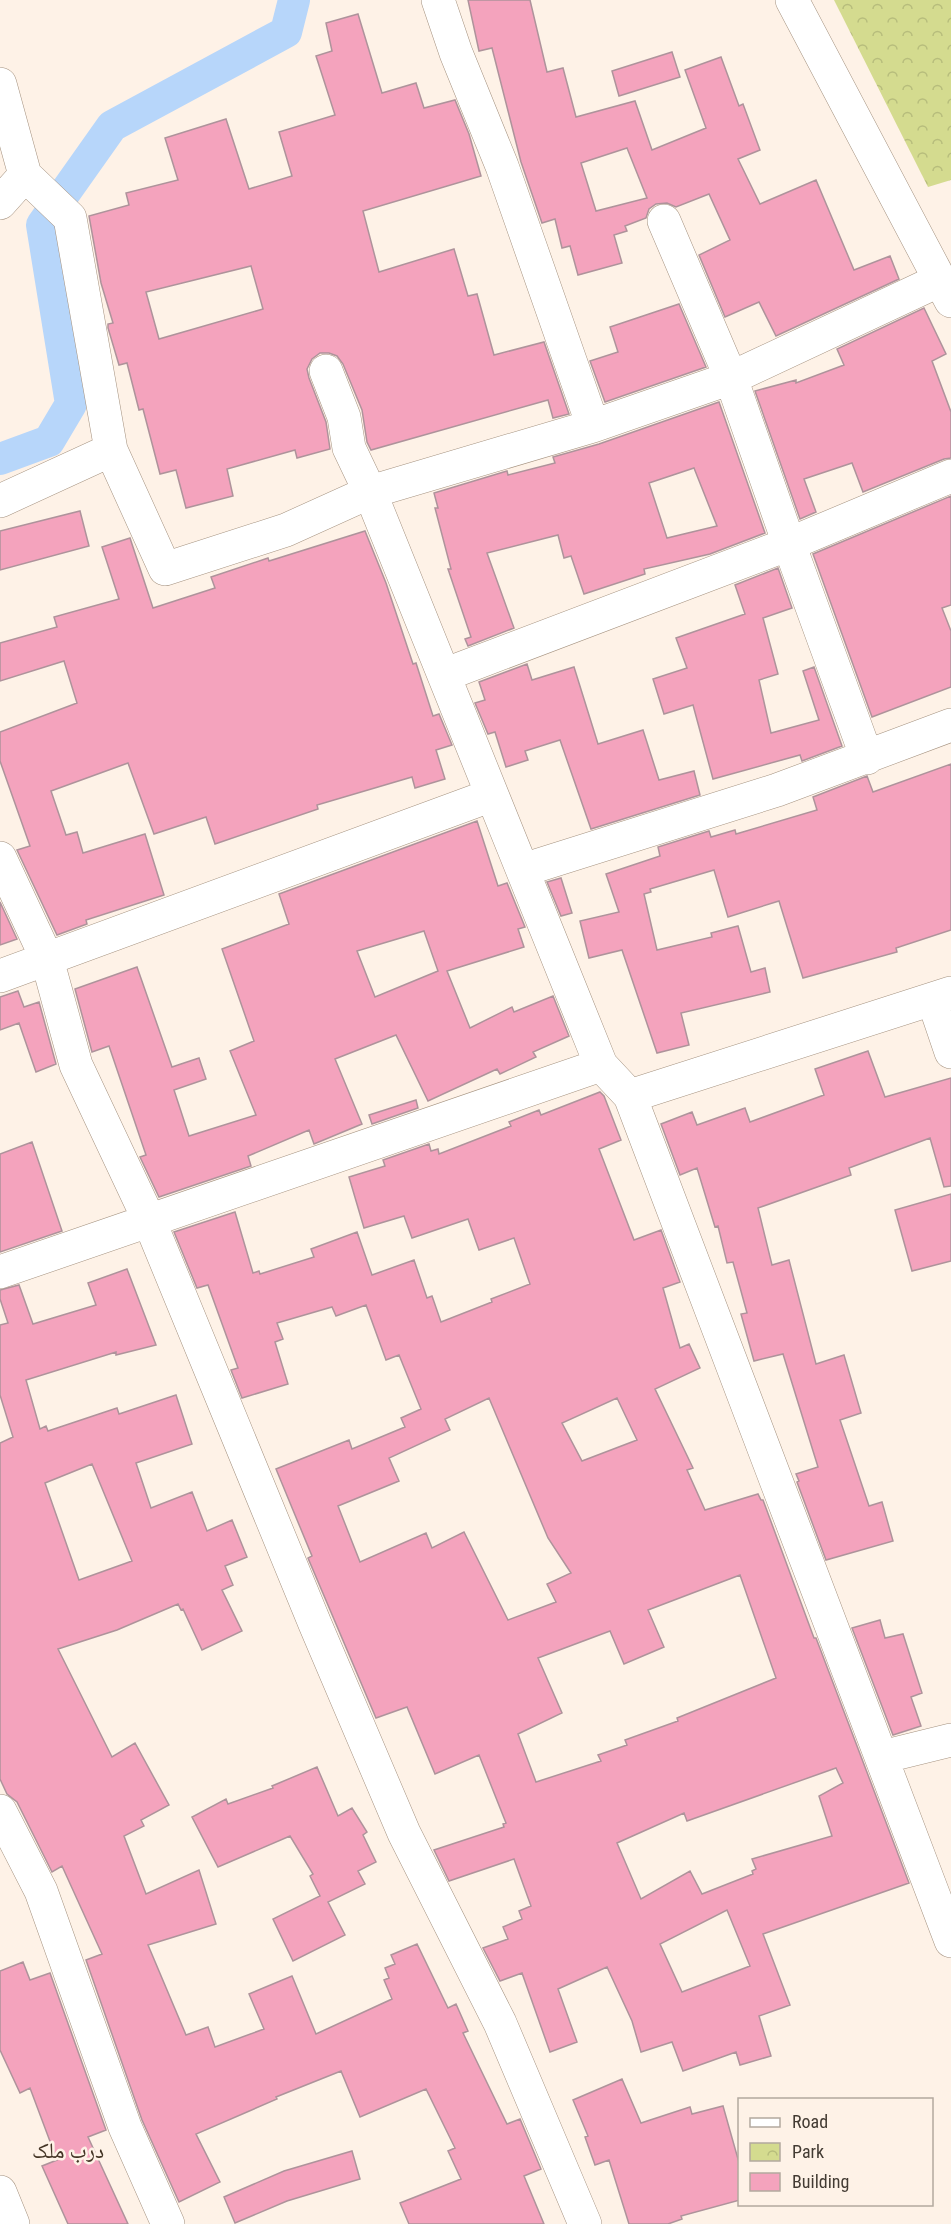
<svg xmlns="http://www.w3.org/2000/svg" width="951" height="2224" font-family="'Roboto Condensed','Noto Naskh Arabic',sans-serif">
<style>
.park{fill:url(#park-crowns)}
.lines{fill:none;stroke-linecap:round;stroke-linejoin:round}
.canal{stroke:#b7d6fa;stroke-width:32}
.building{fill:#f4a3bd;stroke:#ae939b;stroke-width:1.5;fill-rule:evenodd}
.minor-casing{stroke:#a59381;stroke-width:34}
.major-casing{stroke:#a59381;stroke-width:34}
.minor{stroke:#fff;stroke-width:33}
.major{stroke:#fff;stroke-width:33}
.labels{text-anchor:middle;stroke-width:5;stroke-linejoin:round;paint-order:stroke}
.neighbourhood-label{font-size:22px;fill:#433425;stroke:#fef2e7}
</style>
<defs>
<pattern id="park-crowns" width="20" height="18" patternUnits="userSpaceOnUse" patternTransform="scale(1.5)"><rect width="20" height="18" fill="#d4db8f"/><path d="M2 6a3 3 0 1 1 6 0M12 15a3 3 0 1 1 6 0" fill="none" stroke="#b7bd7c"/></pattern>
</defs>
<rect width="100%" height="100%" fill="#fef2e7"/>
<path class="park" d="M834,0h117v180l-23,7z"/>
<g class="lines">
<path class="canal" d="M0,459l49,-18 22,-37 -29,-179 70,-99 174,-94 8,-32"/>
</g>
<path class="building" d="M468,0h62l17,72 16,-4 13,49 59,-16 17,49 54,-22 -21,-58 36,-13 18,49 4,-2 17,46 -22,9 22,45 56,-24 38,90 36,-14 9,23 -123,57 -17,-34 -34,15 -26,-62 31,-15 -21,-46 -33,13 -9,-4 -11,1 -7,5 -3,9 -21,8 2,5 -13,4 8,28 -44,12 -8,-29 -8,2 -7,-29 -13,4 -21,-61 -29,-114 -13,3zM627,148l20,50 -51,13 -15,-48z
M358,14l24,79 34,-10 8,25 31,-8 14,34 12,42 -118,35 16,61 75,-23 14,47 9,-2 17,61 50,-13 25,72 -16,4 -5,-18 -177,50 -4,-8 -5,-32 -19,-46 -6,-8 -8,-3h-9l-8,6 -5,10 2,9 17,44 4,27 -33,9 -2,-8 -68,19 6,27 -47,12 -10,-38 -16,4 -17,-65 -4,1 -12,-47 -8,2 -11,-37v-4l5,-1 -12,-40 -12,-67 40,-11 -3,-12 52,-13 -13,-42 61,-19 23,70 43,-13 -13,-44 56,-17 -19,-59 16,-5 -6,-28zM251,266l12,43 -104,30 -13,-47z
M672,52l8,25 -61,19 -7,-25z
M679,304l27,63 -101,35 -15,-41 28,-9 -8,-25z
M924,308l22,46 -14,7 19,51v46l-7,1 -81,33 -11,-29 -48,16 12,33 -16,7 -45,-128 41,-11v3l48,-18 -7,-16z
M719,402l46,131 -55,21 -66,15 1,5 -61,20 -13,-38 -7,2 -6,-23 -71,18 27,75 -46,18 -3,-7 6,-2 -23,-68h3l-16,-61h3l-4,-15 73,-22 1,4 47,-12 -2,-6 46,-13zM694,468l23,58 -50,12 -18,-55z
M951,496v109l-9,3 9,23v56l-79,30 -59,-163z
M80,511l9,35 -89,24v-39z
M365,531l21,52 27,81 3,-1 17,53 6,-2 13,31 -16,5 9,29 -30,9 -3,-11 -95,28 1,4 -103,35 -9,-27 -52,17 -26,-71 -77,28 15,44 11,-3 6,21 62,-19 19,61 -78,25 1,4 -30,11 -40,-85 13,-4 -30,-85v-29l77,-29 -13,-42 -64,20v-38l57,-16 -3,-10 65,-18 -17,-52 28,-9 23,70 62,-20 -4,-11 57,-19 1,3z
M778,568l14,40 -29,10 15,56 -19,6 12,53 48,-13 -16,-49 11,-4 28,79 -40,15 -2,-6 -87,24 -20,-74 -29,9 -11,-35 34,-11 -11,-30 69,-24 -10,-29z
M527,664l5,16 42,-13 24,77 45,-14 16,50 35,-9 6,24 -109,34 -31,-89 -35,11 3,9 -22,7 -11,-35 -7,2 -13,-31 10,-3 -6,-18z
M951,764v166l-55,18 1,4 -94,26 -24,-77 -51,16 -14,-47 -64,19 1,3 -7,2 13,56 55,-13 -1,-4 27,-7 13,46 14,-4 5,24 -89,21 8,32 -32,8 -35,-103 -33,8 -9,-37 39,-9 -13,-38 54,-18 -2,-9 51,-16 2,6 24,-7 1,4 81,-24 -4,-13 54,-21 6,16z
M477,821l21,65 9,-3 18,44 -7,2 6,18 -77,24 23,57 42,-21 2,5 39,-16 16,40 -36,16 3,5 -36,17 -3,-5 -69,32 -32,-66 -61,24 27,65 -48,20 -5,-14 -61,26 3,10 -92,31 -19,-40 6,-2 -37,-109 -17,6 -17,-63 62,-22 35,100 27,-9 7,21 -32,11 15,46 67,-21 -26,-64 24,-10 -32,-92 67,-25 -10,-30zM424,931l14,40 -63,26 -18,-46z
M561,878l11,35 -11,3 -14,-34z
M0,902l17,37 -17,6z
M18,991l6,16 15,-5 17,62 -20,8 -17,-49 -19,7v-33z
M868,1051l17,46 66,-19v108l-7,1 -14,-49 -81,30 2,7 -93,33 14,57 17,-5 27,104 28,-9 17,58 -21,7 29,86 13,-4 11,39 -67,19 -29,-78 2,-1 -3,-7 22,-7 -35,-113 -29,7 -13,-47 6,-1 -14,-51 -6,1 -9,-37 -3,1 -18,-59 -17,7 -19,-51 31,-12 5,13 48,-17 5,14 74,-27 -9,-26z
M600,1092l4,4 17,44 -22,9 35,91 27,-10 19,52 -17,6 17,60 9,-4 11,24 -45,21 38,79 -6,2 18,40 53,-16 3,6h2l51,138h2l93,245 -146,51 27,71 -31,11 12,40 -31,9 -4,-13 -53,19 -11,-29 -31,10 -9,-31 -25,-54 -49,22 19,53 -27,10 -28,-79 -22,8 -17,-33 25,-9 -5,-12 19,-8 -3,-8 12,-5 -17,-47 -65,22 -15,-31 70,-23 -1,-3 3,-1 -27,-68 -44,19 -28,-67 -31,11 -68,-160 4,-2 -36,-87 73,-29 3,9 53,-22 -4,-9 20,-9 -22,-54 -13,5 -20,-55 -30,11 -4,-9 -55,16 6,16 -8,3 13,42 -46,14 -11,-28 7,-2 -30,-83 -11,3 -23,-56 61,-20 18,61 6,-2 1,3 54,-17 -3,-8 46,-17 15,43 42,-15 13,38 5,-2 9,26 51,-20 -1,-3 39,-15 -16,-46 -35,12 -11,-31 -56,19 -8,-22 -40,12 -15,-51 36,-11 -2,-6 46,-16 2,7 7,-2 1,5 72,-28 -2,-4 30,-12 2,5zM489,1398l59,140 23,35 -24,11 9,18 -48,18 -44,-88 -32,16 -6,-15 -66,29 -22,-56 61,-25 -10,-23 61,-28 -5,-11zM617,1398l20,42 -55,21 -20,-38zM740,1575l36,103 -99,40 1,3 -53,19 2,5 -29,10 3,6 -65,21 -18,-48 44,-21 -24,-55 72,-27 14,33 40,-17 -16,-37zM836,1768l7,15 -24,13 13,40 -80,23 4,10 -4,2 1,3 -51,20 -12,-23 -49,28 -24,-56 67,-30 3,8zM727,1910l23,56 -68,26 -22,-48z
M416,1100l2,8 -46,16 -3,-9z
M32,1142l30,89 -62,21v-98z
M951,1194v67l-39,10 -17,-61z
M127,1269l29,76 -40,10v-3l-90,28 14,49 6,-3 2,5 69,-23 2,6 57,-19 16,49 -56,19 15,45 41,-16 15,39 25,-11 15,37 -22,9 8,19 -11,5 20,41 -40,19 -19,-41 -2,1 -3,-6 -61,26 -59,19 54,108 23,-14 34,62 -28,15 3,6 -20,10 22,58 53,-24 17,54 -68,21 38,90 22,-8 7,20 49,-18 -15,-35 43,-18 24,58 76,-35 -8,-19 5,-2 -4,-10 10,-4 -4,-9 26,-11 31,64 8,-4 12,27 -5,2 44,91 13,-5 21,50 -17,7 20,48h-135l-9,-21 61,-24 -13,-28 7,-3 -29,-59 -66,28 -19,-46 -65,26 1,2 -81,35 24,48 -41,20 -37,-82 -56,-160 16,-6 -40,-88 -10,6 -35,-70 -10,-8 -7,-15v-336l13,-6 -13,-42v-70l8,-2 -8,-24v-9l19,-5 14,39 63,-19 -8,-22zM92,1464l40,97 -53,19 -34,-97z
M880,1620l5,18 18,-4 19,59 -11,4 10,29 -28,9 -41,-107z
M317,1767l21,49 14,-8 15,24 -4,3 13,27 -18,9 7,13 -37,18 17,33 -52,26 -20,-42 47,-23 -10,-20 3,-2 -23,-38 -72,31 -26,-50 34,-18 2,5 45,-16 -1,-2z
M23,1962l7,18 20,-7 56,157 -18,7 40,87h-60l-26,-58 15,-6 -27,-72 -10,5 -20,-43v-79z
M622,2079l19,44 49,-16 2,7 31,-8 17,60v34l-59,16 1,3 -14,5h-39l-20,-64 -14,5 -10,-28 3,-1 -15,-36z
M352,2151l8,28 -73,22 -52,22 -11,-26 60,-26z"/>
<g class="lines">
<defs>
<path id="minor" d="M438,0l18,53 46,113 91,260
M0,84l25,91 45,43 41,232 54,119 121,-39 84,-38 223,-66 138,-48 209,-98
M0,203l25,-28
M664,221l67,157 58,166 78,214
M326,371l18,46 5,31 21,44 231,573 29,31 321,845
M0,501l111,-51
M444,675l345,-131 162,-68
M0,858l47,101 29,106 73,155 166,404 89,209 96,190 85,201
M523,870l254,-80 174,-65
M0,976l492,-181
M933,999l18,53
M630,1096l321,-103
M0,1272l601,-207
M882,1757l69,-17
M0,1811l41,80 84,236 43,97
M0,2192l13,32"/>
<path id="major" d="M792,0l159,301"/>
</defs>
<use href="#minor" class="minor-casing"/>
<use href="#major" class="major-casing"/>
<use href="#minor" class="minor"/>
<use href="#major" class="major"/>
</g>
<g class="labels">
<g class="neighbourhood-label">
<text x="68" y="2158">درب ملک</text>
</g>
</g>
<rect x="738" y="2098" width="195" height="108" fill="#fef2e7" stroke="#b3a99f" stroke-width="1.5"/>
<rect x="750" y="2118" width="30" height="9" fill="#ffffff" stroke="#b3a99f" stroke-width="1.5"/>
<text x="792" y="2128" font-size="18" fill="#433b33">Road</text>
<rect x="750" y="2143" width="30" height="18" fill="url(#park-crowns)" stroke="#b3a99f" stroke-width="1.5"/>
<text x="792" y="2158" font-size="18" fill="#433b33">Park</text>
<rect x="750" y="2173" width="30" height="18" fill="#f4a3bd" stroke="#b3a99f" stroke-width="1.5"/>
<text x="792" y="2188" font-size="18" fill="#433b33">Building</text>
</svg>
